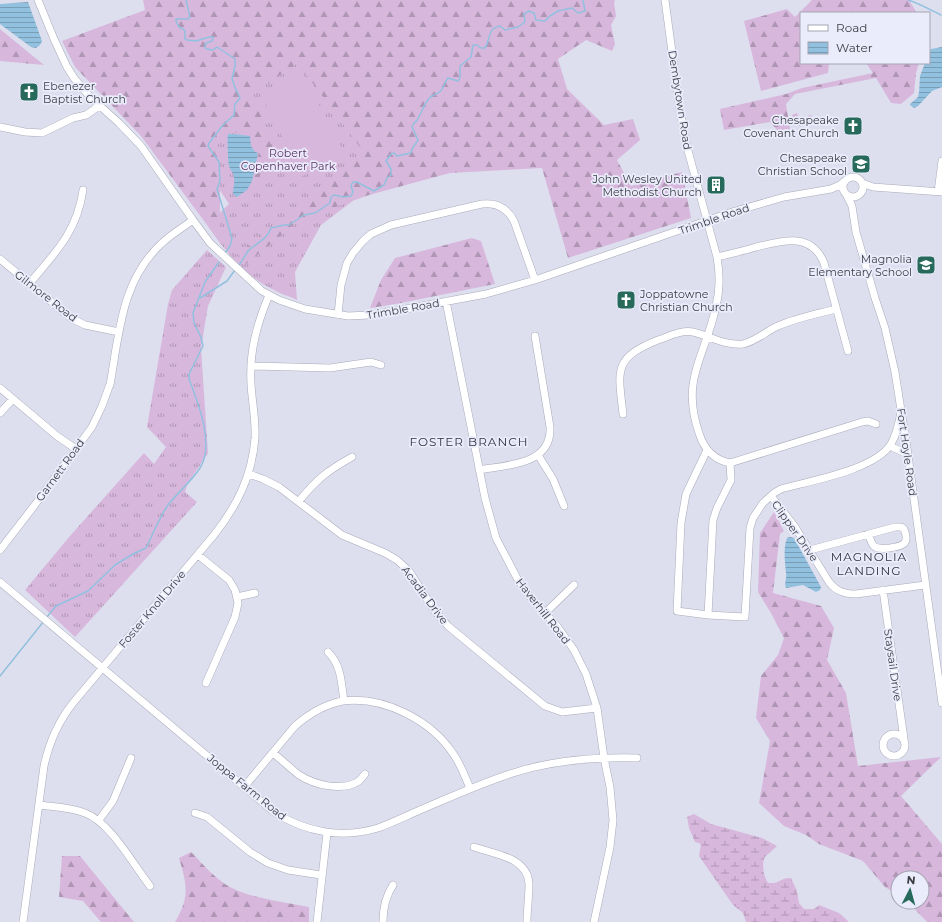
<svg xmlns="http://www.w3.org/2000/svg" width="942" height="922" font-family="Montserrat,sans-serif">
<style>
.grass{fill:url(#grass-tufts)}
.forest{fill:url(#forest-firs)}
.wetland{fill:url(#wetland-marsh)}
.garden{fill:#d8b7dd}
.water{fill:url(#water-rules)}
.lines{fill:none;stroke-linecap:round;stroke-linejoin:round}
.stream{stroke:#92c0df;stroke-width:1.5}
.minor-casing{stroke:#a8aab9;stroke-width:8}
.minor{stroke:#fff;stroke-width:7}
.labels{text-anchor:middle;stroke-width:3.5;stroke-linejoin:round;paint-order:stroke}
.poi-label{font-size:11px;fill:#3c3d43;stroke:#eaecfc;text-anchor:end}
.street-label{font-size:11px;fill:#3c3d43;stroke:#eaecfc}
.park-label{font-size:11px;fill:#5b3062;stroke:#eaecfc}
.neighbourhood-label{font-size:12px;letter-spacing:1px;fill:#323340;stroke:#eaecfc}
</style>
<defs>
<pattern id="grass-tufts" width="24" height="20" patternUnits="userSpaceOnUse"><rect width="24" height="20" fill="#d8b7dd"/><path d="M3 7l-1-3M5 7V3M7 7l1-3M15 17l-1-3M17 17v-4M19 17l1-3" fill="none" stroke="#b096b5"/></pattern>
<pattern id="forest-firs" width="22" height="20" patternUnits="userSpaceOnUse"><rect width="22" height="20" fill="#d8b7dd"/><path d="M5 1l3.5 6h-7zM16 11l3.5 6h-7z" fill="#b096b5"/></pattern>
<pattern id="wetland-marsh" width="20" height="14" patternUnits="userSpaceOnUse"><rect width="20" height="14" fill="#d8b7dd"/><path d="M1 5h8M5 5V1M11 12h8M15 12V8" fill="none" stroke="#b096b5"/></pattern>
<pattern id="water-rules" width="6" height="5" patternUnits="userSpaceOnUse"><rect width="6" height="5" fill="#92c0df"/><path d="M0 2.5h6" fill="none" stroke="#789db6"/></pattern>
</defs>
<rect width="100%" height="100%" fill="#dddfef"/>
<path class="grass" d="M288,27l98,153 -32,20 -33,25 -26,47 2,28c-8,-4 -16,-6 -23,-10 -29,-14 -50,-40 -67,-65l22,-21 -28,-42z
M797,113l2,6 12,-4 2,7 -13,4 -6,-4 -2,-7z
M207,250l19,17 -18,39 -7,42 7,105 -21,32 -2,7 12,10 -122,135 -50,-47 45,-54 74,-83 10,11 12,-17 -19,-20 21,-123 4,-14z"/>
<path class="forest" d="M143,0h472l-1,3 2,13 -5,9 4,19 -3,7 -26,-11 -28,19 9,30 37,36 29,-6 7,21 -23,20 14,26 51,-14 9,46 -123,40 -26,-90 -92,5 -81,22 -70,25 -54,45 -8,-10 128,-101 -67,-91 -45,30 20,57 -23,44 9,-42 -7,-6 -1,-12 -18,-2 -16,4 3,38v54l-13,-3 -66,-89 -66,-69 -13,-26 83,-31z
M812,0h97l8,13h-116v50h28l-1,10 -67,18 -17,-70 43,-12 8,8z
M0,29l44,36 -44,-4z
M866,63h53l-3,10 -2,20 -13,11 -10,-1 -15,-25 -81,16 -9,10 4,25 -12,2 -8,-9 -46,8 -4,-21 66,-15 16,-6 71,-15z
M472,238l9,3 14,43 -99,20 -26,4 11,-28 14,-22z
M774,512l10,19 -4,3 -7,59 48,13 13,22 -7,32 19,33 12,73 83,-9 -40,39 41,48v78h-15l-19,-20h14v-24h-24v17l-13,-8 -22,-26 -44,-17 -13,-9 -22,-9 -25,-23 11,-62 -14,-23 5,-42 17,-21 6,-17 -13,-25 -13,-21 2,-59z
M191,852c12,12 24,27 39,35 24,12 53,15 79,20v15h-134c15,-25 12,-37 4,-64z
M62,856h18l54,66h-33l-18,-21 -24,-4z"/>
<path class="wetland" d="M694,814l17,10 51,14 15,8c-3,3 -10,9 -12,11 -4,7 -1,20 3,26 12,1 13,-6 23,-5l6,13 2,12 5,6h10l5,-4 20,8 10,9h-103l-3,-9 -10,-8 -34,-49 2,-12 -6,-2 -6,-14 -2,-11z"/>
<path class="garden" d="M302,72l43,82 -43,22 -42,-83z"/>
<path class="water" d="M28,2l14,39 -2,4 -4,3 -5,-1 -31,-23v-20z
M942,47v40l-10,4 -14,15 -4,2 -4,-3v-1l8,-7 1,-5 1,-16 5,-13h4v-9l2,-5z
M228,134h6l16,2 1,10 4,6 3,1 -6,28 -5,9 -10,7 -4,-3c0,-6 2,-11 1,-16 0,-5 -4,-8 -5,-12 -1,-3 -2,-30 -1,-32z
M790,537l4,1 27,49 -1,3 -4,2 -13,-7 -17,3c-2,-5 1,-10 0,-15 -1,-11 -3,-25 1,-35z"/>
<g class="lines">
<path class="stream" d="M186,0l4,17 -2,2h-12v2l3,6 4,2 2,2v8l2,1 9,1 13,-4h4l-1,4 -6,2 -1,4 1,2 7,1 4,-3 18,12v7l-3,13c2,3 1,5 3,8 1,4 4,7 5,11l-5,6 -1,11 -11,10 -14,18 -1,3 11,16 1,19 -3,8 15,49 -2,8 -5,7
M908,0c8,2 25,11 33,15
M239,265c3,-4 6,-9 9,-14 8,-8 19,-11 23,-23l13,-3h5l15,-10 11,-2 15,-10 1,-6 3,-2 9,2 8,-1 2,-4 -2,-6 2,-4h4l17,9 10,-6 3,-7 4,-3v-6l-5,-8 5,-7 3,-1 3,3 14,-3 1,-4 6,-9 -6,-13c1,-4 3,-4 5,-7 5,-7 7,-19 15,-24 4,-2 8,-3 10,-7 2,-4 3,-7 6,-11l10,3 2,-3v-12l11,-9 2,-12h4l4,3h4c6,-9 2,-20 15,-22l5,4 13,-3 7,-5 -1,-8 5,-3 5,2 2,7 9,1 5,-5 8,-5 14,-3 6,5 7,-2 -2,-11
M200,298l27,-17 8,-11
M46,618l10,-12 32,-15 27,-26 18,-11 13,-6c7,-14 13,-30 22,-43 10,-13 23,-23 32,-37 15,-23 -2,-66 -11,-89v-5l14,-28 -2,-9 -7,-14 -1,-10 12,-31 14,-20
M0,676l44,-55"/>
<defs>
<path id="minor" d="M38,0l16,39 13,28 7,11 16,19 29,26 22,23 52,74 17,23 52,48 17,9 26,9 43,7 21,-1 26,-4 91,-17 49,-14 197,-68 52,-15 47,-8 9,-4 5,-4
M665,0l15,111 7,36 30,110c3,17 3,33 -1,49 -10,50 -36,72 -17,127 5,16 15,27 31,30
M0,127l25,5 17,1 31,-15 13,-3 13,-9
M843 187a10 10 0 1 1 20 0a10 10 0 1 1-20 0Z
M862,183l11,4 69,5
M938,192l4,-31
M847,196l5,10 4,26 19,66 10,30 10,44 12,76 35,255
M717,257c13,-3 26,-6 39,-10 25,-6 55,-16 68,16l24,88
M0,259l71,59 14,7 34,7
M29,284c26,-31 48,-52 54,-94
M446,301l39,197 11,40 22,42 13,18 26,28 17,24 12,24 11,34 7,50 6,29 3,33 -3,27 -16,75
M338,315l3,-30 6,-22 6,-10 10,-12 8,-7 20,-9 91,-21c15,-2 25,4 32,17l21,59
M251,366l79,2 41,-6 10,3
M110,385c9,-50 11,-104 51,-141 9,-9 21,-16 32,-24
M0,388l57,48 19,13
M0,413l13,-14
M623,414c-5,-44 -10,-56 35,-74 12,-4 23,-10 35,-8 17,4 32,14 50,12 14,-3 23,-13 35,-18 18,-8 39,-12 58,-17
M890,446l17,8
M707,450l-21,44 -5,29 -4,88 31,4 37,2 5,-89 3,-10 10,-15 11,-10 7,-4c29,-8 94,-19 110,-45 6,-10 8,-21 10,-32
M538,455l15,24 11,27
M479,470c28,-5 73,-5 71,-43l-15,-91
M249,474l14,5 16,8 63,48 43,18 12,7 12,11 25,39 14,16 97,80 17,6 35,-4
M771,496l24,31 34,55c7,9 15,12 27,12l69,-9
M299,501c18,-22 28,-30 53,-44
M0,550l34,-44 58,-79 10,-21 8,-22
M810,550l85,-23h6l3,2c6,15 -1,17 -14,19 -5,0 -11,2 -16,-2 -3,-3 -4,-8 -6,-12
M198,555l31,25 6,10 3,13 -3,14 -29,66
M0,582l274,230c31,20 68,27 104,16 14,-5 28,-12 42,-18 31,-13 61,-27 93,-37 40,-13 82,-16 124,-15
M883,590l21,149
M237,597l18,-4
M545,613l29,-28
M708,615l5,-95 4,-12 14,-28 -1,-17 132,-41 6,-1 8,3
M328,652c14,14 13,31 16,49
M883 745a11 11 0 1 1 22 0a11 11 0 1 1-22 0Z
M273,753c9,7 17,15 26,22 16,10 43,17 60,6 2,-2 4,-5 6,-7
M244,787l51,-61c14,-12 30,-22 48,-25 42,-5 89,20 111,54 7,10 11,22 16,33
M39,805c15,2 31,2 46,8 25,9 48,51 65,73
M195,813l12,4 43,35 18,11 20,7 33,5
M99,820l14,-19 18,-43
M474,847c20,7 54,10 55,37 0,13 -2,26 -2,38
M23,922l21,-156c5,-23 14,-44 29,-63l141,-168c23,-29 38,-59 41,-97 1,-18 -3,-36 -4,-54 -2,-32 6,-60 18,-89
M317,922l10,-89
M383,922c0,-14 2,-25 10,-37"/>
</defs>
<use href="#minor" class="minor-casing"/>
<use href="#minor" class="minor"/>
</g>
<defs>
<symbol id="church-square" viewBox="-11 -11 22 22"><rect x="-9" y="-9" width="18" height="18" rx="4" fill="#276a5c" stroke="#eaecfc"/><path d="M-1.2-6h2.4v3.5h3.3v2.4h-3.3V6h-2.4V-.1h-3.3v-2.4h3.3Z" fill="#fff"/></symbol>
<symbol id="school-square" viewBox="-11 -11 22 22"><rect x="-9" y="-9" width="18" height="18" rx="4" fill="#276a5c" stroke="#eaecfc"/><path d="M0-5L7-2L0 1L-7-2ZM-4 1L0 2.5L4 1V4Q0 6-4 4Z" fill="#fff"/></symbol>
<symbol id="building-square" viewBox="-11 -11 22 22"><rect x="-9" y="-9" width="18" height="18" rx="4" fill="#276a5c" stroke="#eaecfc"/><path d="M-4-6H4V6H1V3H-1V6H-4ZM-2.5-4.3h1.7v1.8h-1.7ZM.8-4.3h1.7v1.8H.8ZM-2.5-1h1.7V.8h-1.7ZM.8-1h1.7V.8H.8Z" fill="#fff"/></symbol>
</defs>
<g fill-rule="evenodd">
<use href="#church-square" x="18" y="81" width="22" height="22"/>
<use href="#church-square" x="842" y="115" width="22" height="22"/>
<use href="#school-square" x="850" y="153" width="22" height="22"/>
<use href="#building-square" x="705" y="174" width="22" height="22"/>
<use href="#school-square" x="915" y="254" width="22" height="22"/>
<use href="#church-square" x="615" y="289" width="22" height="22"/>
</g>
<g class="labels">
<g class="poi-label">
<text x="43" y="90" text-anchor="start">Ebenezer<tspan x="43" dy="13">Baptist Church</tspan></text>
<text x="839" y="124">Chesapeake<tspan x="839" dy="13">Covenant Church</tspan></text>
<text x="847" y="162">Chesapeake<tspan x="847" dy="13">Christian School</tspan></text>
<text x="702" y="183">John Wesley United<tspan x="702" dy="13">Methodist Church</tspan></text>
<text x="912" y="263">Magnolia<tspan x="912" dy="13">Elementary School</tspan></text>
<text x="640" y="298" text-anchor="start">Joppatowne<tspan x="640" dy="13">Christian Church</tspan></text>
</g>
<g class="street-label">
<text transform="translate(680 100) rotate(81)" y="4">Dembytown Road</text>
<text transform="translate(714 219) rotate(-19)" y="4">Trimble Road</text>
<text transform="translate(46 296) rotate(38)" y="4">Gilmore Road</text>
<text transform="translate(403 309) rotate(-10)" y="4">Trimble Road</text>
<text transform="translate(907 452) rotate(82)" y="4">Fort Hoyle Road</text>
<text transform="translate(60 470) rotate(-54)" y="4">Garnett Road</text>
<text transform="translate(795 531) rotate(55)" y="4">Clipper Drive</text>
<text transform="translate(425 595) rotate(53)" y="4">Acadia Drive</text>
<text transform="translate(152 609) rotate(-50)" y="4">Foster Knoll Drive</text>
<text transform="translate(543 611) rotate(52)" y="4">Haverhill Road</text>
<text transform="translate(893 665) rotate(82)" y="4">Staysail Drive</text>
<text transform="translate(247 787) rotate(39)" y="4">Joppa Farm Road</text>
</g>
<g class="park-label">
<text x="288" y="157">Robert<tspan x="288" dy="13">Copenhaver Park</tspan></text>
</g>
<g class="neighbourhood-label">
<text x="469" y="446">FOSTER BRANCH</text>
<text x="869" y="561">MAGNOLIA<tspan x="869" dy="14">LANDING</tspan></text>
</g>
</g>
<rect x="800" y="12" width="130" height="52" fill="#eaecfc" stroke="#a4a6b2"/>
<rect x="808" y="25" width="20" height="6" fill="#ffffff" stroke="#a4a6b2"/>
<text x="836" y="32" font-size="12" fill="#3c3d43">Road</text>
<rect x="808" y="42" width="20" height="12" fill="url(#water-rules)" stroke="#a4a6b2"/>
<text x="836" y="52" font-size="12" fill="#3c3d43">Water</text>
<g transform="translate(910 890) rotate(6)"><circle r="19" fill="#eaecfc" stroke="#a4a6b2"/>
<path d="M0-3L7 15L0 10L-7 15Z" fill="#276a5c"/>
<text y="-6" font-size="11" font-weight="bold" text-anchor="middle" fill="#3c3d43">N</text>
</g>
</svg>
